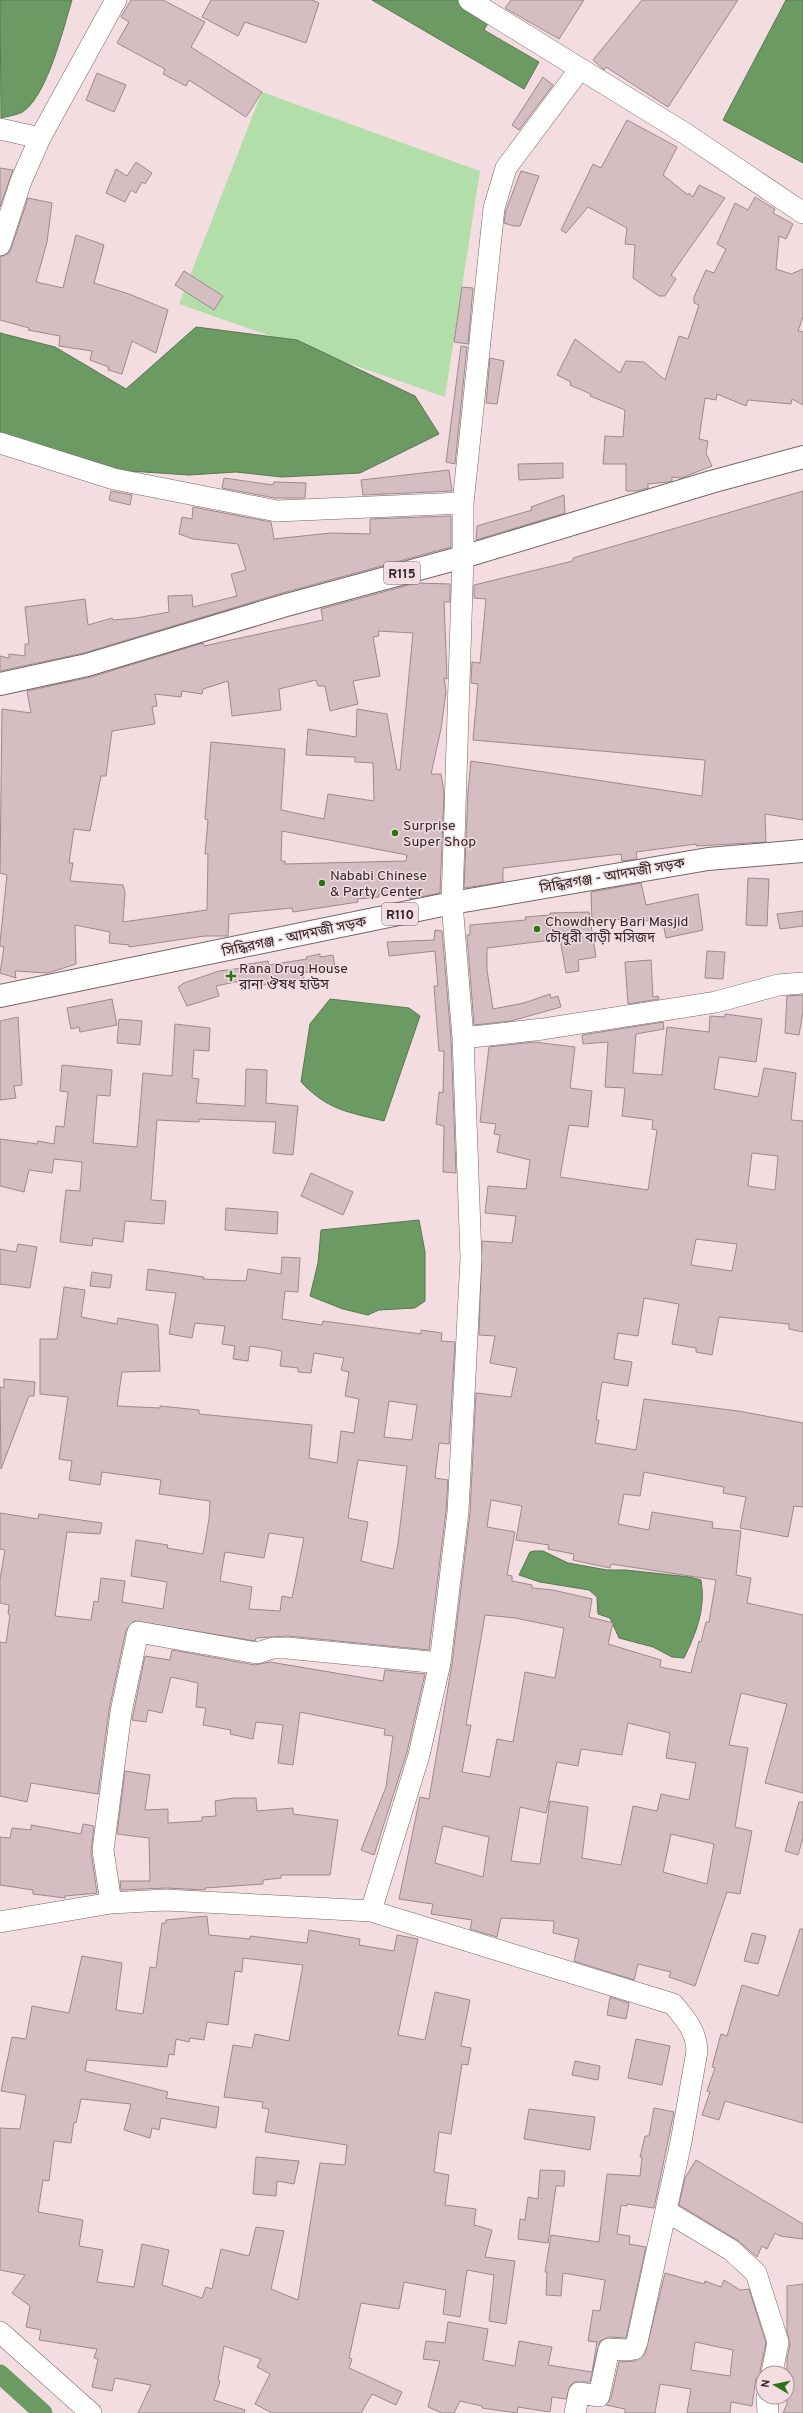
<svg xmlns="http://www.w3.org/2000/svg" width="803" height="2413" font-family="Overpass,'Noto Sans Bengali',sans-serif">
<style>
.green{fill:#b1dea9}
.water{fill:#6b9b63;stroke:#597851}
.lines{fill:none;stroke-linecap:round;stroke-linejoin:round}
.canal{stroke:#6b9b63;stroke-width:19}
.building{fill:#d4bec1;stroke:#9d898b;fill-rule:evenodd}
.street-casing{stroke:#776466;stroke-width:22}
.primary-casing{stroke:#776466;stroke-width:24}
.street{stroke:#fff;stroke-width:21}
.primary{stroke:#fff;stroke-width:22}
.poi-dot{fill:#287419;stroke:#f3dde0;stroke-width:1.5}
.labels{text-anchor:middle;stroke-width:3;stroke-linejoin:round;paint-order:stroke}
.shield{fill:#f3dde0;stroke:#695d5e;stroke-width:1}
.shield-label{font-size:13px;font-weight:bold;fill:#2e2627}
.poi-label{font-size:14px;fill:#2e2627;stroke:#f3dde0;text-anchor:start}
.street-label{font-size:14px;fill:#2e2627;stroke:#f3dde0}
</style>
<rect width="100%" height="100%" fill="#f3dde0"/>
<path class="green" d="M262,92l218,79 -35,226 -266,-93z"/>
<path class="water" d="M0,0h72c-9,29 -24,93 -48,111 -5,4 -16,5 -23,7z
M372,0h89l30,18 -7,12 55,32 -15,27z
M786,0h17v163l-80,-43z
M196,327l101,13 118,56 24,38 -79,39 -78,4 -46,-5 -47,3 -74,-5 -115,-36v-101l55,14 71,42z
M330,999l79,9 11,8 -36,105c-37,-9 -56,-11 -83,-39l9,-58z
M419,1220l6,32v49l-10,7 -36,2 -11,5 -25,-6 -33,-13 8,-33 3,-33z
M534,1551h9l25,12 39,7h19l64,7 11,3c5,29 -5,53 -17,78l-12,-1 -19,-10 -34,-9 -9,-20 -12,-4 -1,-17 -8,-7 -49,-8 -21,-7 11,-23z"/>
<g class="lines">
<path class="canal" d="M0,2374l43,39"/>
</g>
<path class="building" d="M131,0h32l42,22 -14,25 71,45 -16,25 -57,-37 -3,6 -23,-12 2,-5 -48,-26 12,-21 -8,-5z
M211,0h101l7,3 -13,40 -61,-21 -7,14 -36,-19z
M511,0h73l-25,39 -54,-31z
M642,0h96l-70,107 -62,-40 -2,3 -2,-2 -9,-8z
M97,73l29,12 -12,27 -28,-12z
M543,77l10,8 -34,45 -7,-5z
M627,120l50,27 -14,28 25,20 1,-2 4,4 6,-12 26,13 -54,77 5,4 -11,17h-6l-26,-18 2,-33 -10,-1 2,-16 -39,-21 -22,26 -5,-3 32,-66 8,4z
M136,162l16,11 -7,11 -3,-2 -6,11 -5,-3 -6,12 -19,-9 10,-24 11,7z
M0,168l13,2 -13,37z
M521,171l18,5 -19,50h-6l-10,-3 2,-13z
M755,197l20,12 -2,4 20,11 -7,15 -7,-3 -3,33 15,5 12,-5v48l-5,14 5,1v73l-11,-6 -1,5 -43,-4 -2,6 -29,-12 -1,6 -11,-2 -6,41 9,2 -2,12 6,13 -31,12 -9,-1v4l-5,1 -19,2v4l-11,3h-11v-27h-23l2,-28 18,1 2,-27 -35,-14 1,-2 -21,-9 1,-3 -14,-7 18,-36 45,34 6,-12 18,1 21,18 14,-44 9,3 11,-34 -5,-2v-6l12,-27 8,3 12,-24 -9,-5 18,-41 13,7z
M28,198l24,5 -5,39 -11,40 27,6 13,-53 28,10 -10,38 35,11 39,16 -12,43 -24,-12 -10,33 -14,-4 1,-3 -19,-7 2,-9 -33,-5 1,-10 -32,-6 1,-2 -29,-8v-63l8,-3 3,-5z
M184,271l39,25 -9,14 -39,-25z
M462,287l11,1 -5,56 -14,-2z
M461,346l6,1 -12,117 -9,-2z
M490,358l14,3 -7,43 -11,-1z
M563,463v15l-44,2 -1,-16z
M449,470l3,21 -89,4 -2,-15z
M224,478l49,7 1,-3 32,1 -1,15h-30l-53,-10z
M111,491l21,4 -2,10 -21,-5z
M803,491v329l-38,-6 1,28 -70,4v-2l-60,8 1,7 -15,2 -1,-7 -118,14v14l-39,6 4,-96 3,-31 231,35 3,-36 -232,-20 5,-56 -7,-1 1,-21 8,1 6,-64 -12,-1v-13l99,-24v-3z
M564,495l1,18 -89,27 1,-14 55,-16 -1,-3z
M193,507l78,15 3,17 57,-6 39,1v-15l81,-3v31l-172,47 -195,59 -84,18v-15l9,2v-4l16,2v-12h4l-4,-37 60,-8 3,26 24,-7 1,2 23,-2 33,-6 -1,-16 24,-1 1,12 44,-11 -6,-22 15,-4 -8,-26 -45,-5 -14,-5 3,-17 10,2z
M416,583l34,1v18h-6l3,77 -3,-1 2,13 -5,38 -10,45h10l3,18 -4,101 -30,6 -1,-7 -30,2v3l-22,2 1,3 -65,10 -1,-4 -63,6 -1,22h-23l-76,11v-2l-20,-2 1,-11 -35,-7 1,39 -28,9 -33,-2 1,7 -16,-5 4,-26 -4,-1v-3l7,-68 -7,-2 2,-164 29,4 -4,-22 64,-14 112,-34 1,3 119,-26 -2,-11zM378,631l35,2 -13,137h-3l-10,-56 -30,-5 -1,28 -48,-8 -2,26 49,2v5l18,1 1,38 -46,-7 -4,25 -43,-9 4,-61 -74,-7 -6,77 3,1 -3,34h3l-1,56 -84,12 2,-29 -2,-8 -53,-4 3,-18h-4l5,-34 16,2 11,-55h5l6,-45 43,-7 -3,-17 5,-1 -2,-12 26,3 1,-6 20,3 1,-5 25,-8 4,35 49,-6 -2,-21 37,-9 2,6h7l5,25 28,-7 -5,-23 27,-5 -7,-39 6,-1zM282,831l125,24 -1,6 -121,3v-3h-4z
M748,878l21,1 -2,47 -21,-1z
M641,883l5,22 52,-11 5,36 -37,8 -4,-20 -38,7 -2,-6 -30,3 -1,-30z
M803,911v15l-23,3 -3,-15z
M589,912l7,45 -18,3 1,11 -13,2 -6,-34 -73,9v22l6,39 31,-6 26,-9 1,4 7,-2 3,11 -50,14 -37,4 -7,-90h3v-10l56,-5 -1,-3 25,-2v-2z
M435,930l7,1 9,108 5,134 -13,-1 1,-46 -8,-2 3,-32 4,1 1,-42h-5l-5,-65h4l-3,-35 -46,5 -2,-14 47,-2z
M707,951l18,1 -2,27 -18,-1z
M320,954v3l13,-2 2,12 -32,6 1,6 -42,6v-6l-17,1 -29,6 3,10 -32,10 -9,-19 6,-4 35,-12 24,-3v-3l25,-4 1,4 38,-6 -1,-2z
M651,960l2,37 5,-1 1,3 -31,5 -3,-42z
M803,995v17l-4,23 -14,-2 2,-37z
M112,999l5,26 -37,7 -1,-5 -8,2 -4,-21z
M725,1014l37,5 -6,43 -37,-5 -5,32 44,8 6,-29 32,5 -5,47 12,1v211l-14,-3v-5l-70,-7 -7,38 -16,-3v-4l-24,-4 7,-40 -35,-6 -6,38 -20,-3 -4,26 18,3 -4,24 -26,-4 -6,38h3l-4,23 41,7 8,-51 94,12 65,12v84l-9,-1 -6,31 -48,-9 6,-31 -23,-4 1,-6 -80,-15 -4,24 -16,-2 -6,30 31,6 3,-18 61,10 -1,6 29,3 -5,44 15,3 -4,25 56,12v178l-38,-10 22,-79 -46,-11 -12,52 19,3 -13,79 17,4 -12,63 -13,-2 -32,94 -26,-9 2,-5 -33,-8 -4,16 -60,-19 5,-22 -26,-6 1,-12 -53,-3 -4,19 -27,-8 2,-9 -41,-6 2,-10 -34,-5 21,-102 9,2 23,-135 18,-151 6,-120 35,4 6,-29 -27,-5 5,-27 -16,-1 3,-94 30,2 4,-27 -31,-3 3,-27 38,3 4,-29 -33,-8 3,-17 -6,-1 2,-10 -16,-2 9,-75 45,-5 41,5 -5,41 22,3 -4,36 -19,-2 -9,52 88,13 9,-60 -5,-1 1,-9 -31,-4 3,-28 -20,-1 3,-45 -25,2 -1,-9 81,-13 1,7 -28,5 -3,39 29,2 5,-48 42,5 1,-16 15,1zM752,1153l26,3 -3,34 -27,-4zM696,1239l41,5 -5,27 -41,-6zM491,1500l31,6 -6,34 33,5 -1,4 26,5 -1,6 37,8 1,-4 105,16 -7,42h-3l-5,20 -2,-1 -8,32 -31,-6 1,-7 -53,-16 5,-21 -24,-6 3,-18 -39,-9 -21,-2v-3l-20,-4v-5l-5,-1 8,-43 -28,-5zM485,1615l30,3 49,10 -9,50 -30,-6 -12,70 -16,-3 -7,38 -28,-5 9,-47h-5zM628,1723l42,10 -4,25 30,5 -7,37 -28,-6 -4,17 -24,-5 -12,59 -39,-7 6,-51 -38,-6 -10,63 -29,-3 9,-54 26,6 11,-51 21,4 3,-17 41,6zM443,1826l46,11 -6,40 -48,-14zM671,1834l43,10 -7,40 -44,-12z
M18,1017l4,68 -8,1 2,12 -16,2v-79z
M119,1019l23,2 -2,24 -23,-2z
M175,1024l35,4 -1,23 -15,-1 -2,28 7,1 -3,24 49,3 1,-37 21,1 -1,33 32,3 -5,49 -20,-2 3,-31 -77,-3v3l-42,-2 -6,80 15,1 -2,23 -39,-3 -2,21 -30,-4 -1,8 -32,-4 6,-52 14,1 2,-29 -28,-3 -2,14 -23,-3 -5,22 -24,-6v-47l37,5 1,-3 16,3 2,-18 8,1 4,-35 -8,-1 2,-26 50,5 -2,26 -13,-1 -4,48 44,4 6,-74 29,3z
M311,1173l42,19 -10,23 -42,-19z
M226,1208l52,4 -1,22 -52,-4z
M18,1244l19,3 -7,41 -30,-4v-35l16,3z
M282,1257l18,1 -2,34 -13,-1 -3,28 40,6 1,-4 98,13v-4l21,3 -1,8 14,1 -6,102 -10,-1 -4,35 13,2 -2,31 -17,139 -141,-14 -32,2 -1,3 -121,-20 -8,9 -17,80 -11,84 -67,-11 -4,19 -27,-6v-154l6,1 4,-28 -2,-1 1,-9 -9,-2v-24l5,-29 -5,-1v-36l38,6 1,-5 63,9 -2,11 -33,-2 -12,84 36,4 3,-19 4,1 3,-24 24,3 -3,21 41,7 4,-27 -36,-6 5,-36 32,5 -1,3 36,6 6,-35 1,-18 -51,-7 2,-14 -59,-8 -2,13 -31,-5 3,-19 -13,-2 9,-62 -28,-3v-55h17l7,-52 21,3 -4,27 36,7 1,-6 40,7 2,46 -38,1 -5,34 43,2v-2l39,4v4l113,11 -3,33 28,5 4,-32 13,2 5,-34 -14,-3 4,-24 -8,-2 3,-12 -30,-5 -3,20 -13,-1v-4l-18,-2 2,-15 -17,-3 -15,-2 -2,15 -15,-2 2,-13 -13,-2 3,-18 -30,-3 -3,15 -23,-4 7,-41 -30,-3 2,-21 56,8 -1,2 43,2 2,-12 33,5zM389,1401l28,4 -5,35 -28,-3zM358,1460l49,6 -9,78 -5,25 -32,-8 7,-39 -20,-4zM269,1533l35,5 -12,60 -10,-2 -2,15 -31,-2 3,-22 -32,-6 5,-29 39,6z
M92,1272l20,3 -2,13 -20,-2z
M4,1379l31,3 -1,14h-5l-28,73 -1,-82 4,1z
M172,1650l83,15 15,-3 113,19 2,-11 40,4 -18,78 -33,103 -13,-5 25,-63 7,-51 -9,-1 1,-6 -85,-17 -7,53 -15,-2 5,-38 -27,-3 -3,17 -23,-5 1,-4 -28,-5 3,-17 -10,-1 2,-24 -27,-6 -9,36 -14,-3 -2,12 -14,-2 13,-64 25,4z
M125,1771l25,4 -5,35 23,-1v14l34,-2v-4l14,-1 -1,-15 19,-3h22l1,13 36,-3v6l45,6 -8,55h-49v3l-18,2v4l-58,4v2l-39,-2 -45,2 -1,-9h30l-1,-43 -32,-4z
M799,1802h4v36l-5,17 -13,-4z
M83,1824l11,2 -3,26 6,41 -32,3v2l-32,-4v-4l-33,-5v-48l10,1 2,-10 19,2v-5l50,9z
M207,1916l2,19 41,4v-3l57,7 2,-13 51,9 -1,6 35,6 3,-16 21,4 -20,96 27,5 10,-48 35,8 -9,46 10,2 -3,17 -6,-1 -11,70 -12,-2 -5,40 15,3 -4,30 31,4 -2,16 18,5 -7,27 30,4 -9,63 -17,-3 5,-46 -27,-5 -7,47 -17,-3 3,-24 -42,-8 -5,27 -38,-6 -12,55 3,1 -3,9 53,24 -6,13 -24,-11 -11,19h-89l-17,-9 15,-30 -13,-7 4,-8 -37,-13 -6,34 2,1 -6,19 31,10 -1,3h-106l13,-28 -36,-7 -3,13 -20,-4 6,-28 -4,-1 3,-9 -58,-9 2,-10 -15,-3 4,-21 -18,-13 13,-18 -25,-5v-142l20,1 6,-34 -25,-4 11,-54 14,2 6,-33 37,7 13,-57 40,7 -6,47 27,4 7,-47 6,1 6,-45h4v-3zM243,1958l60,7 -14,76 -34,-7 -3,14 -19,-3 -9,52 39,5 -1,6 7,1 -4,23 82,13 -2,20 -25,-2 -22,137 -27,-11 13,-58 -28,-4 -7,29 -28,-7 -9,40 -6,-2 -4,11 -40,-13 7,-35 -27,-6 -8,43 -37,-5 6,-32 -24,-4 4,-26 -45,-8 5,-32 6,1 5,-40 17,2 3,-21 2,1 5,-24 50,5 -7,26 26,8 2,-10 7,2 2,-12 55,10 3,-21 -53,-9 2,-6 -83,-21 2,-11 80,7 2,-13 5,1 2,-16 13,3 1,-4 14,2 3,-18 21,3 7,-54 7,1z
M800,1929h3v194l-78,-22 -6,19 -17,-5 8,-23 -3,-1 8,-23 -3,-1 9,-33 6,2 15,-51 36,11z
M752,1933l14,3 -8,28 -14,-3z
M610,1997l19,6 -3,16 -19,-4z
M636,2039l34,7 -8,39 -34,-7z
M575,2061l25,5 -2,14 -26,-5z
M654,2108l20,4 -20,96 -27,-4v2l-6,-1 -4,29 13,2 -1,8 17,3 -20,91 -17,-1 -9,4 -10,41h-16l-4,4 -4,13 -14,-2 -2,15 -32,-5 -1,6 -35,-5v-2l-22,-5 -6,12h-12l-14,-6 12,-46 -17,-2 3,-18 19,2 3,-21 40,7 -5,31 32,6 4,-25 33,6 -4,18 44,7 5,-30 -9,-1 5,-31 7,1 5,-31 -42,-7 -2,23 -15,-1 1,-23h-2l6,-37 48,7 8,-68 33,2 2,-19h-2l5,-21h4z
M529,2109l66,8 -5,33 -66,-11z
M256,2157l43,4 -5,23 -17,-3 -1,15 -23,-2z
M696,2160l107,64v15l-23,-3 -5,-3 -8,16 -5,-3 -5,11 -20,-17 -58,-35 6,-27z
M540,2170l25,1 -1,15h-8l-8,57 -30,-4 2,-20 5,1 3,-23 10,2z
M665,2273l39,11 1,-3 16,6 3,-7 16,10 9,-1 17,54 -6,28 2,8 -6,-1 -4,28 -21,-4 -1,11h-43l4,-24 -31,-5 -5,29h-30v-4l-19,-4 5,-7 8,-36 17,-1 9,-7zM695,2342l38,8 -3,26 -39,-6z
M803,2284v129h-20l4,-9v-45l3,-15 -3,-13v-45z"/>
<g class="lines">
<defs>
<path id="street" d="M469,0l217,134 117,79
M0,129l40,9
M0,245l21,-64 19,-43 76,-138
M0,443l114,36 163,32 186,-8
M463,1038l80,-9 173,-27 62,-17 25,-2
M111,1903l-8,-53 18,-138 17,-80 119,21 16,-5h14l153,15
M371,1911l302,93c13,16 23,26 24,47l-16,91 -44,200 -3,7 -6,1 -19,-1 -10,47 -20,-3 -4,20
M0,1922l111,-19 54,-3 206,11 48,-156 21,-92 18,-151 13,-254 -8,-220 -11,-135 11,-346v-54l31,-295 12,-40 74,-99
M666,2211l65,39 25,23 22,69 -6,31
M0,2332l91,81
M767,2397l1,16"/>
<path id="primary" d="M0,684l87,-19 196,-59 180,-49 248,-75 92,-25
M0,996l452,-93 256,-44 95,-8"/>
</defs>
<use href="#street" class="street-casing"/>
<use href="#primary" class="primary-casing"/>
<use href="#street" class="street"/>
<use href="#primary" class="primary"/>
</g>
<g class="poi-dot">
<circle cx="395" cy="833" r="4"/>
<circle cx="322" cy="883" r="4"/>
<circle cx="537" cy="929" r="4"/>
<path d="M229 970h4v4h4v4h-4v4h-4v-4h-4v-4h4z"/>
</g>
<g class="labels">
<g class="shield">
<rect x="384" y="562" width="36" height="22" rx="3"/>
<rect x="382" y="903" width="36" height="22" rx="3"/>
</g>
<g class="shield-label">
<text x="402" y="578">R115</text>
<text x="400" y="919">R110</text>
</g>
<g class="poi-label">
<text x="403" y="830">Surprise<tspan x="403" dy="16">Super Shop</tspan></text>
<text x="330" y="880">Nababi Chinese<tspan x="330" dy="16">&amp; Party Center</tspan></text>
<text x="545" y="926">Chowdhery Bari Masjid<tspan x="545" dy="16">চৌধুরী বাড়ী মসিজদ</tspan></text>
<text x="239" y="973">Rana Drug House<tspan x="239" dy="16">রানা ঔষধ হাউস</tspan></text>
</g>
<g class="street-label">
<text transform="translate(612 875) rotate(-10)" y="5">সিদ্ধিরগঞ্জ - আদমজী সড়ক</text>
<text transform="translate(294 936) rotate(-12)" y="5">সিদ্ধিরগঞ্জ - আদমজী সড়ক</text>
</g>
</g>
<g transform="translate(775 2385) rotate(279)"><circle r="19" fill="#f3dde0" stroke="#a49496"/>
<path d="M0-3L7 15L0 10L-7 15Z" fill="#287419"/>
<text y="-6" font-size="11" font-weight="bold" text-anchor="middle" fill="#2e2627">N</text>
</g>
</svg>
